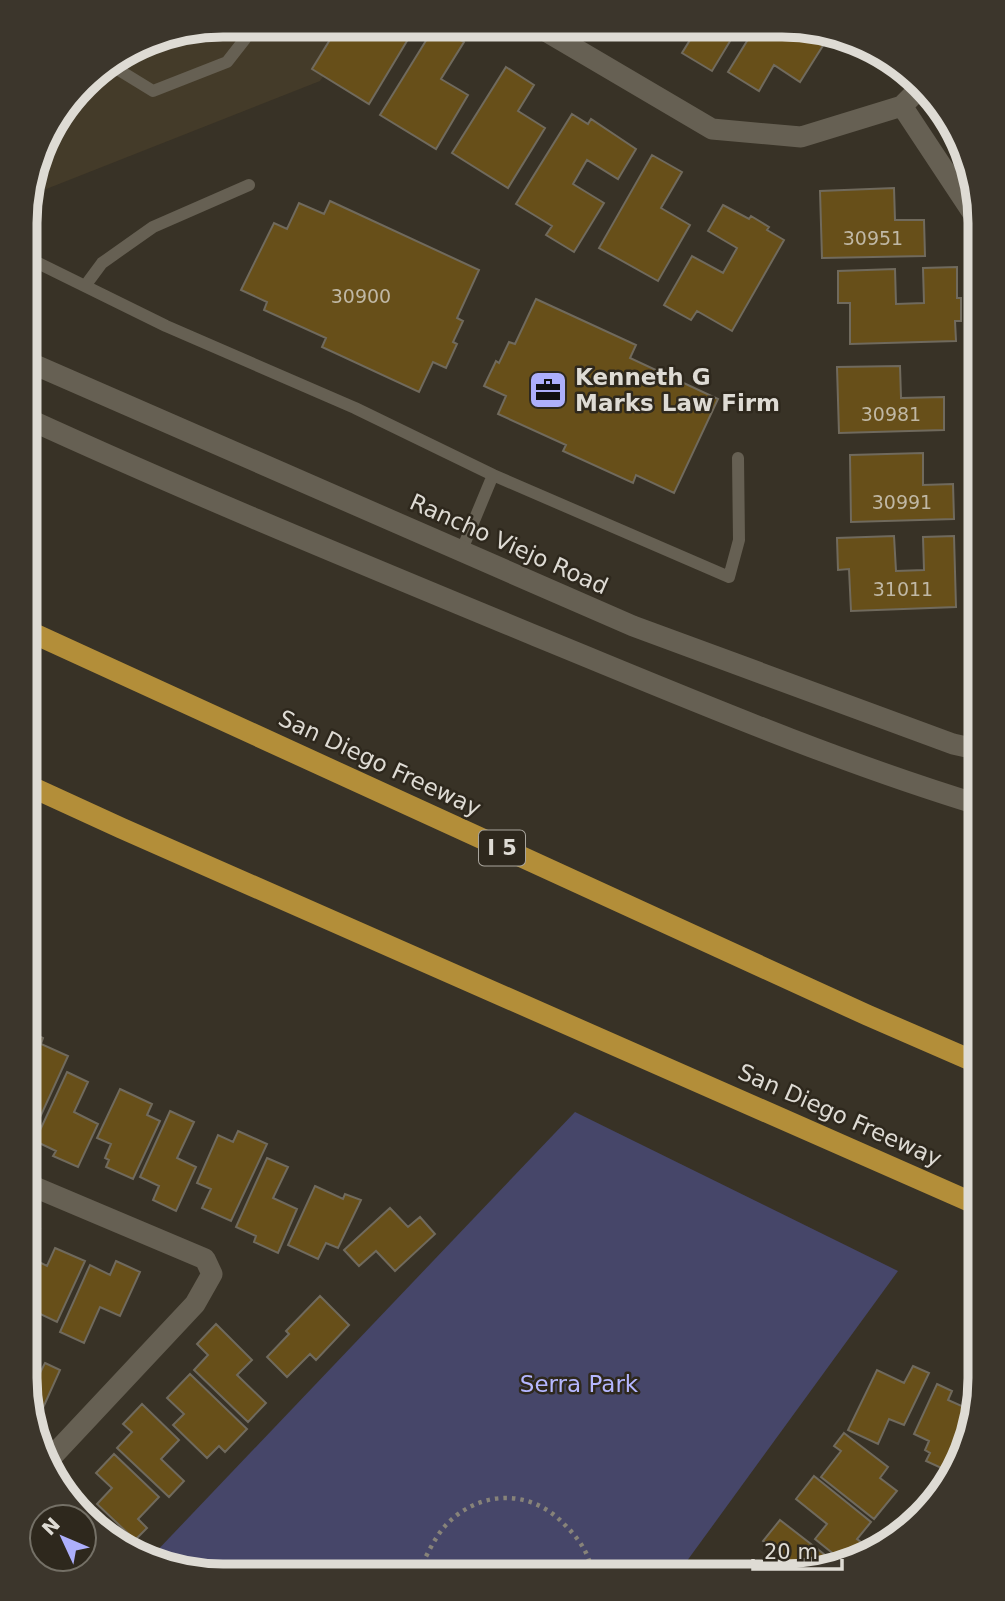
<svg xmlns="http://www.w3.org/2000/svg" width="1005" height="1601" font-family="'DejaVu Sans',sans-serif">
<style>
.built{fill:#443b29}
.green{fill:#464669}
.building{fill:#674f19;stroke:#706a5d;stroke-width:2}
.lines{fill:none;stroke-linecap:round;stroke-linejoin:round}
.path{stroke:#878379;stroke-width:4.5;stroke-dasharray:3.5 5;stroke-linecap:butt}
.lane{stroke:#666053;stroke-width:12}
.street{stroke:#666053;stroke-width:21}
.secondary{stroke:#666053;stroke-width:21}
.highway{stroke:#b38e39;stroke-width:21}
.labels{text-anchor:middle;stroke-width:5;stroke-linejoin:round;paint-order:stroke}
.number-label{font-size:19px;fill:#c0b8a5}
.shield{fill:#2e281d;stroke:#a9a59d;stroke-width:2}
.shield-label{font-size:21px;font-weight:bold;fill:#dedbd4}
.poi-label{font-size:23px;font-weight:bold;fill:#dedbd4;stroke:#2e281d;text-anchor:start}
.street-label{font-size:23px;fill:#dedbd4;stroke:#2e281d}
.park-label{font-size:23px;fill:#b5b7ff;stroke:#2e281d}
.rim{fill:none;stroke:#dedbd4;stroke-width:9}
</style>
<rect width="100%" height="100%" fill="#383226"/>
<path class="built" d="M223,25h122l6,11 -31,45 -294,116 19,-62 47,-61 55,-35z"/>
<path class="green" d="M575,1112l323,159 -222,305 -479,-1 -45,-19z"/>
<path class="building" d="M339,25l77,1 -47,78 -57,-35z
M435,26l29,16 -23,37 27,16 -32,54 -56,-34z
M698,27l40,1 -26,43 -30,-18z
M755,28h65l11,5 -31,49 -26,-17 -15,26 -31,-19z
M506,67l28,18 -16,26 27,17 -37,60 -56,-35z
M572,114l16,10 3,-5 45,30 -18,30 -31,-19 -14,24 31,19 -30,49 -28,-17 6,-9 -36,-22z
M652,155l30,17 -21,36 29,17 -32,56 -59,-33z
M894,188l1,32h29l1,36 -103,2 -2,-67z
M330,201l149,69 -22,48 6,3 -10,21 4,2 -11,24 -13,-6 -14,30 -97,-45 4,-9 -62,-28 3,-8 -26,-12 33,-67 13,6 12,-26 25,11z
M723,205l26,14 2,-3 18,11 -2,3 17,10 -52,91 -35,-20 -6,9 -27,-15 28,-49 31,17 14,-25 -29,-17z
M957,267v31h4v23h-6l1,20 -106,3v-41h-12v-32l57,-2 1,35 28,-1 -1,-35z
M536,299l100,46 -6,13 88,41 -44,94 -38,-18 -3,8 -70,-32 3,-6 -68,-31 8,-18 -22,-10 12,-25 3,2 10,-21 6,2z
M900,366l1,32 43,-1v33l-105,3 -2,-66z
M923,453v32l30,-1 1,35 -103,3 -1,-67z
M894,536l2,35 28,-1 -1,-33 31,-1 2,71 -105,4 -2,-42 -11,1 -1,-32z
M26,1030l17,8 -2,6 27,12 -36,79 -7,-3z
M67,1072l21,10 -14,30 24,12 -20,43 -25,-11 3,-5 -21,-10z
M120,1089l32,15 -5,11 13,6 -27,58 -27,-12 3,-7 -4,-2 6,-14 -14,-6z
M170,1111l24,11 -17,36 19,9 -20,44 -23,-11 6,-14 -19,-9z
M238,1131l29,13 -36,77 -29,-13 9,-19 -14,-6 21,-48 15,7z
M267,1158l21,9 -15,31 24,11 -19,44 -24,-11 2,-6 -20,-9z
M315,1186l28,13 2,-5 16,6 -23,48 -12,-5 -8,16 -30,-14z
M390,1208l18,19 12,-10 15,17 -40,37 -19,-20 -17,15 -15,-16z
M25,1222l15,7 -15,32z
M55,1248l30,13 -28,61 -29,-14 -3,6v-37l8,-18 14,7z
M116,1261l24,11 -20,44 -20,-9 -16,36 -24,-11 30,-67 20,10z
M320,1296l29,29 -33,35 -6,-6 -23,23 -20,-20 22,-23 -3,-3z
M216,1324l36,36 -15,15 29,28 -18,19 -54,-52 14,-15 -11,-11z
M45,1363l15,7 -22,49 -6,-2 -8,-39 1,-12 15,7z
M913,1366l16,7 -25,52 -15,-6 -11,25 -30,-14 29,-60 27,13z
M190,1374l57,55 -22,23 -6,-6 -12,12 -34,-33 11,-11 -17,-16z
M937,1384l15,7 -4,9 25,11 -23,61 -24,-11 4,-8 -5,-3 4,-9 -15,-7z
M142,1404l37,36 -18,19 23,22 -15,16 -52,-49 15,-16 -9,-8z
M844,1433l44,34 -8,11 17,13 -23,28 -53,-42 20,-26 -7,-5z
M114,1454l45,43 -21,22 9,9 -12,12 -38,-36 15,-16 -16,-15z
M814,1476l57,46 -14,17 12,9 -11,14 -12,2 -31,-25 12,-15 -31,-25z
M65,1482l45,44 -7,7 7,5 -8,-3 -39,-51z
M780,1520l58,45 -51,11 7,-10 -31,-25z"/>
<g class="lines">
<path class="path" d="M421,1566l8,9
M391,1575l30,-9c7,-13 14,-29 25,-41 34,-36 86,-36 119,0 14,14 26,30 27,51"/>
<path class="lane" d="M109,64l44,27 74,-29 18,-23 -20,-14
M36,262l130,64 189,82 138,67 -32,77
M26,278l10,-16 -10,-11
M85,286l17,-23 51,-36 96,-42
M493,475l236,102 10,-37 -1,-82"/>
<path class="street" d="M537,26l175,103 89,8 101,-31 18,-18
M902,106l78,118
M25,1183l180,76 7,15 -17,30 -149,159"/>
<path class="secondary" d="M26,361l607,265 320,118 27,6
M26,418c168,77 339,147 510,218 147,60 293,123 444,169"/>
<path class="highway" d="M26,630l841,385 113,49
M25,784l96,44 859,378"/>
</g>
<defs>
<symbol id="office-square" viewBox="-11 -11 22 22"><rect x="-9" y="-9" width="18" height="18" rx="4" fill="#adaffb" stroke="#2e281d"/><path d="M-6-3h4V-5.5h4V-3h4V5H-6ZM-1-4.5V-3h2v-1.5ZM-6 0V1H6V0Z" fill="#111"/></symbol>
</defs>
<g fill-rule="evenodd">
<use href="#office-square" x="526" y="368" width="44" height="44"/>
</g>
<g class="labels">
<g class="number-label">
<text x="873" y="245">30951</text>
<text x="361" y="303">30900</text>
<text x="891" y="421">30981</text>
<text x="902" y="509">30991</text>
<text x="903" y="596">31011</text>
</g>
<rect class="shield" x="479" y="830.5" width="46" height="35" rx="5"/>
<g class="shield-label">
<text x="502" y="855">I 5</text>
</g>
<g class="poi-label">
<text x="575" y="385">Kenneth G<tspan x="575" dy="26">Marks Law Firm</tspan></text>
</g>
<g class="street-label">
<text transform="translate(509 544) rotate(24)" y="8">Rancho Viejo Road</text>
<text transform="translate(380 763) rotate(25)" y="8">San Diego Freeway</text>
<text transform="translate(840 1115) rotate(24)" y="8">San Diego Freeway</text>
</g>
<g class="park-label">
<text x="579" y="1392">Serra Park</text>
</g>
</g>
<path d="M0 0H1005V1601H0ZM223 37H782A186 186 0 0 1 968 223V1378A186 186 0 0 1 782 1564H223A186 186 0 0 1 37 1378V223A186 186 0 0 1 223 37Z" fill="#3c362c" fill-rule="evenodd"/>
<path class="rim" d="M223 37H782A186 186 0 0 1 968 223V1378A186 186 0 0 1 782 1564H223A186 186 0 0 1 37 1378V223A186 186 0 0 1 223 37Z"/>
<g transform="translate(63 1538) rotate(314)"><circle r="33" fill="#2e281d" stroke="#747066" stroke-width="2"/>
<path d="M0-5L12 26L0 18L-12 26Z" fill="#adaffb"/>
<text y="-10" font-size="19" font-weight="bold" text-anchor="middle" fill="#dedbd4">N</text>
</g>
<path d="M753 1559v10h89v-10" fill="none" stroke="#dedbd4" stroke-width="3.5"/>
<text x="764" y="1559" font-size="21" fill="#dedbd4" stroke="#2e281d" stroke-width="5" paint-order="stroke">20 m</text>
</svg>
